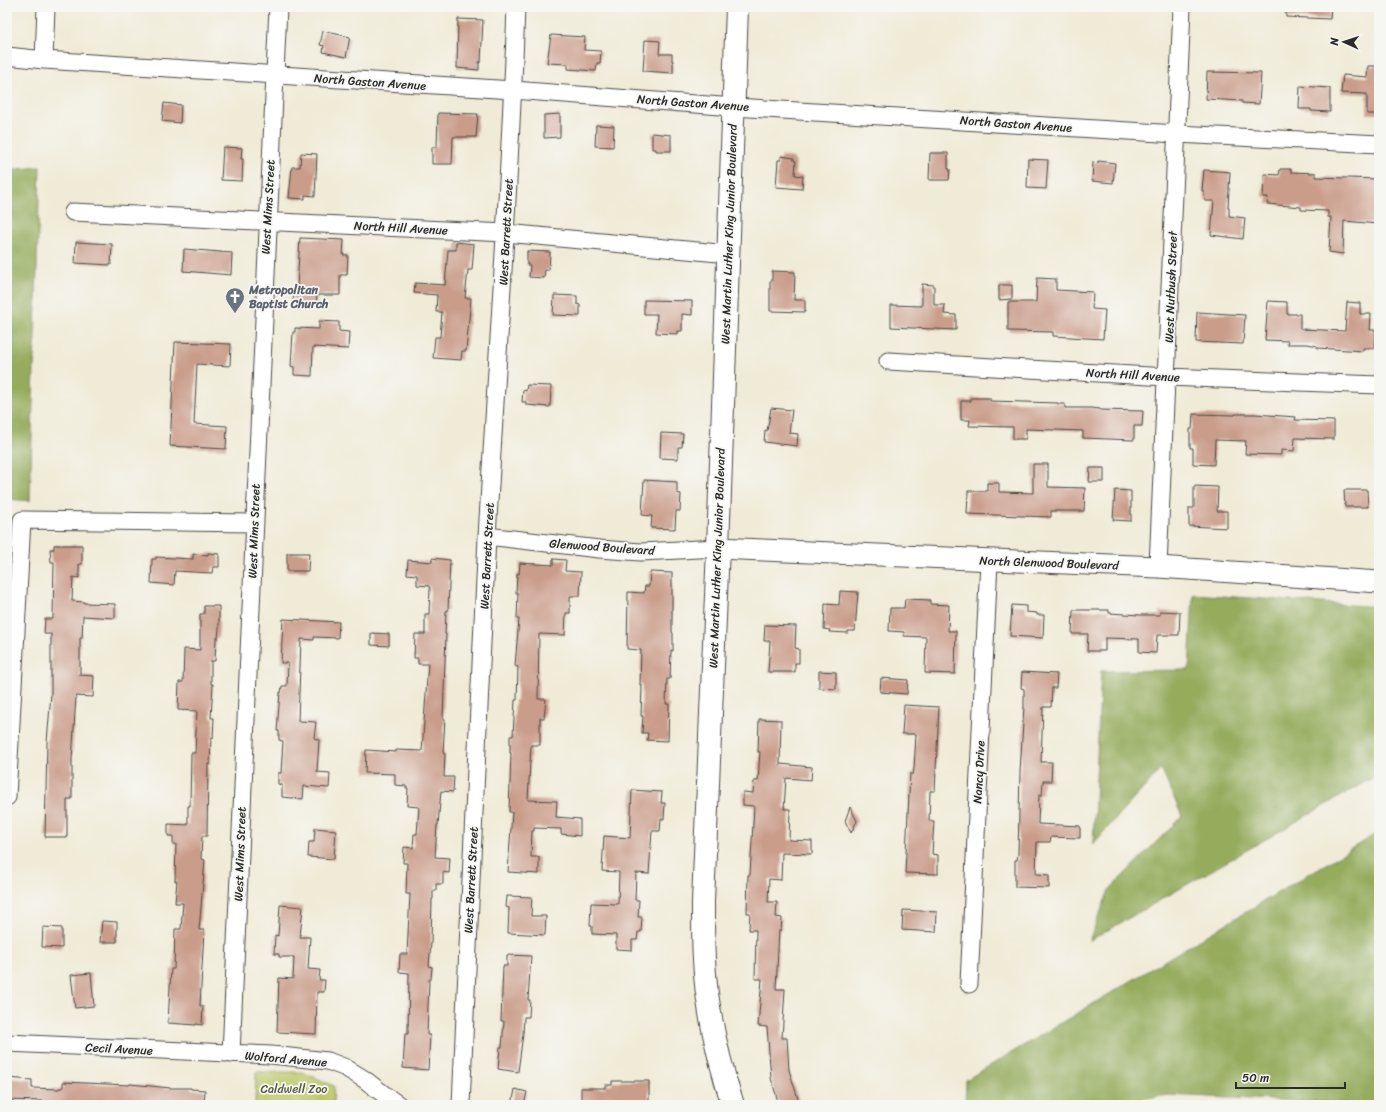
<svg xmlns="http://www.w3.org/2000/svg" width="1386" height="1112" font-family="Sriracha,sans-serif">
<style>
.green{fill:#bcc769;stroke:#74794a}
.forest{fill:#95ac5d;stroke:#606c44}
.building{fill:#ca9d8b}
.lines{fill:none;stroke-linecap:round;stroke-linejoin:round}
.minor-casing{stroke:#494845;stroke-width:19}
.tertiary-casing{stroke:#494845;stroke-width:23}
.secondary-casing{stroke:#494845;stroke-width:24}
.minor{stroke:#fff;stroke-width:17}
.tertiary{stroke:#fff;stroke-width:21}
.secondary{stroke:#fff;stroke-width:22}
.labels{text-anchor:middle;stroke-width:3.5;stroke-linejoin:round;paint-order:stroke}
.street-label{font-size:12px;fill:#2b2b2b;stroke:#f6f6f2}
.worship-label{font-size:12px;font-weight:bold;fill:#5b616d;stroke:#f6f6f2;text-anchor:start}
.park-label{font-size:12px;fill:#565a3e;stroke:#f6f6f2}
</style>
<rect width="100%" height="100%" fill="#f6f6f2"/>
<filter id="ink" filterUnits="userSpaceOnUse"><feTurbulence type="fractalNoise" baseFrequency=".025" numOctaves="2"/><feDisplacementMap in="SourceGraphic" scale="8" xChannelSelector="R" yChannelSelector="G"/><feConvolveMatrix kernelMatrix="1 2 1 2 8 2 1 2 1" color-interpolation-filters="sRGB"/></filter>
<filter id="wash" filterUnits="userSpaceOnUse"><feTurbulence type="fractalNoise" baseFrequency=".012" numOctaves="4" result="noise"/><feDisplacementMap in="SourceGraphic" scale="16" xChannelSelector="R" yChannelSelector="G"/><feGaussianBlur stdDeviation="0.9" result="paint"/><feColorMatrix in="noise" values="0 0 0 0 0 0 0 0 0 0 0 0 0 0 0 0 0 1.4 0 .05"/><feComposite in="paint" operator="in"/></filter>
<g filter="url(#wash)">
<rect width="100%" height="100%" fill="#f0ebd7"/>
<path class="green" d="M256,1072h47l31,14 -1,19h-78z"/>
<path class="forest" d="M40,167l-10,334 -23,-2v-329z
M1193,594l186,13v167l-290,167 20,-51 73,-74 -21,-47 -68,75 8,-173 88,-1z
M1379,832v273l-211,-10 -67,10h-136l1,-25z"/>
<g id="blocks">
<path class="building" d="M1286,7h45l-1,12 -44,-2z
M458,19l25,1 -2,42h-2v8l-22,-2z
M323,31l27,6 -4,20 -23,-5 1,-6 -4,-1z
M551,35l34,2 -1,13 17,1 -1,12h-3l-1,8 -28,-2v-5l-21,-1z
M645,40l15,1 -1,13h13v7h1v12l-30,-2z
M1368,66h11v48h-12v-20l-26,-1 2,-18 24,2z
M1207,72l54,1 -2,31 -17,-1v-2l-36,-2z
M1300,86l30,2v24l-19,-1v-2h-12z
M164,103l17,2 -1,18 -18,-2z
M438,113l40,1 -2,23h-23l-1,27h-20v-17h5z
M560,114v23l-16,1v-23z
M596,125l18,1 -1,21 -18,-1z
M652,133l19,2v16h-15v-2h-4z
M223,147l19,1 -1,11h2l-1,22 -21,-1z
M301,153l16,1 -2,42 -10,-1v4l-16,-1 3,-31h8z
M930,153h18v16h2l-1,11h-20z
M781,156l13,2v3h2l-1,14 8,1 -1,13 -26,-2 2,-27h3z
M1028,159l20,1 -2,29 -19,-1z
M1098,161l17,2 -2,20 -21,-2 1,-19 5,1z
M1280,169h11v3l25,1v4l63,2 -1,45 -34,-3 -1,33 -14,-2 2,-35h-3v-6l-27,-1v-3l-34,-3 1,-7h-5l1,-23 15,1z
M1204,170l26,2 -2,35h1v9l16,2 -2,21 -32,-4 3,-34h-9l-1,-10h-2z
M300,238l44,2 -1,15h5l-1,20h-7v20h-23l-1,10 -23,-1 1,-17h3z
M76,242l36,2 -1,21 -36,-2z
M456,242l18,2 -2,26h-4l-3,28h6l-5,53h-4l-1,9 -28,-2 2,-21h5l2,-25h-6l1,-17 -23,-2 1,-10 30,2 3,-35h8z
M184,249l48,4 -1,22 -48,-4z
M527,251l23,1 -1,18h-4l-1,8 -15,-1 1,-12h-3z
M772,271l23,1 -1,28h11v12l-35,-1v-30h2z
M1037,278l19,1v11l37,2 -1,17 13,1 -2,29 -50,-3v-4l-45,-1v-29h28z
M922,284l12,1v20h11l-1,9 12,1v15l-65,-3v-22l31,1z
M999,285h13v14l-13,1z
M554,295l23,1v8l3,1v11l-27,-1z
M644,300l48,1v14l-10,-1v17h-4v3l-22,-1 1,-19h-13z
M1268,301l19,1v12h13v15l45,2 2,-29 13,1v11h11l-1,16h6l-1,18h-12v3l-46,-3v-2l-9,-2h-21l1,-3 -23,-1z
M1197,312l48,3 -2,29 -47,-2z
M319,321l20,1v9l10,1 -1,17 -35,-2 -1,29 -18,-1v-8l-3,-1 2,-34h2v-4l24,1z
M175,342l56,2 -1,22 -33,-2 -3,60 33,2 -1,23 -56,-3z
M527,385l24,1 -1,21 -24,-2v-3h-4l1,-12 3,1z
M971,398h19v3l68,2v1h7v4h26l9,1v1l43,1 -1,15h-8v14l-51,-2v-7l-57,-2v10h-13v-12l-44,-1 1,-6h-9v-19h10z
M771,408l21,2 -3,23 9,1 -1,12 -33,-4 1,-12 2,1z
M1193,414l42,1v-1h20l41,3 -1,3 39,1v18l-39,-1 -1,13 -13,-1v5l-36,-1 1,-13 -31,-1 -1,25 -21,-1v-16h-3v-19h2z
M661,433l22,1 -1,13h-4v12l-18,-1z
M1033,464h15v23l37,1 -1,23h-33v6l-84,-3 1,-23h19v-8h12v9l34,1z
M1090,468h14v14h-15z
M644,480l33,2v11l4,1 -1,17h-4l-1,18 -24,-1 1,-12 -10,-1z
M1194,486l24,1 -1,24h10v17l-38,-2v-18h5z
M1115,490l16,1v30l-18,-1z
M1344,490h23l1,17h-23z
M54,545h28v19h-3v14l-6,-1 -1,24 12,1v1l31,1v14l-32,-2 -1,22h-2v37l14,1 -1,21 -17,-1 -4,64v39h-5v38h-22l2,-95 4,-48v-60h-7l1,-15h8l1,-57h-3l-1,-13h4z
M208,553l11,1v13h-6l-1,6 -37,-2 -1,14 -23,-2 1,-24h4v-2l37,2v-5l15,1z
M287,553h22l-1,18h-21z
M432,558l18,2 -2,51h-2l-1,23h1l-3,85h2l-2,34 2,1 -1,23h10l-1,15 -12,-1 -3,34h-1l-2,32 15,1 -1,15 -6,-1v12h-7v7h-3v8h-1l-1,44 -2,23 3,1 -1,12h-2l-2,56h3l-2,35 -25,-2 2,-34h3l1,-61 -10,-1 1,-18h7l3,-60h-4l1,-31h-4l1,-16 9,1 1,-14h3l2,-27 -12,-1 1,-18h-2v-2l-11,-1v-11l-30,-1 1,-23 30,2v-2l26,1 6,-87h-10v-6h-4l1,-24h10v-20h4l1,-26 -1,-2 -12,-1v-10l-10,-1 1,-14 24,2z
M553,559l13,1 -1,11 16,1 -1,24h-10v17h-4l-1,22 -26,-1 -1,65h8l-2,19h-4v27h-9l-3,55 29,1 -1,16 24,2v17l-19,-2v-5l-27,-1v3h-2l-1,26h8v17l-31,-2 4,-60h-3l2,-59h-1v-17h3l2,-36h2l1,-33 -3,-1 4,-47h-2l1,-26h-2l1,-19h2l1,-11 33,2z
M650,572l22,1v59l1,1v18l-2,-1 -1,29h-3l-1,25h3l-1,37 -21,-1 1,-7h-6l1,-17h-2l1,-31h-2l1,-35 -14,-1 1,-57 16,1 1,-7h4z
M840,591l18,1 -3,39h-7v2l-19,-1 1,-2 -6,-1 1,-25 14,1z
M905,599l25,1v4l19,1 -1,26h8l-1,43 -30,-1 1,-36 -22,-1v-4l-15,-1 1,-23h14z
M1012,605l14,1v6l11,1v2h7l-1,23 -33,-2z
M204,606h15v23l-1,9h-2l-1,23h-4v23h2l-2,34h3l-1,21 -2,-1 -1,26h-2l-1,72h-5l-1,23 4,1 -6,70h5l-4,76h3l-1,19 -6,-1v1l-28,-2 3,-54h3l1,-40h6l2,-26h-8l2,-22h-2l1,-37h-3v-8h-5v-12l20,1v-19h2l1,-53h4l2,-42 -19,-1 1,-28h4l1,-33 16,1v-36h4z
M1073,610h36v3l31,2h20v-4l20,1 -1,23h-22l-1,18 -17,-1v-13l-34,-1v13h-18l1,-17h-16z
M283,619l56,3 -1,16 -24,-1v3l-13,-1 -3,82 18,1 -2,16 5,2 -2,32 13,1 -1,15 -25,-2 -1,13 -21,-2v-12l-4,-1v-11h3l2,-32 -4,-1v-9h-2l3,-39 1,1 1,-7h5l1,-23h-7z
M765,625l31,1 -1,22 4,1v14h-4v9h-27l2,-31h-6z
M371,633l18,1v12l-18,-1z
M819,671l17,1v17l-17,-1z
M1022,672l35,2 -1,14h-4l-1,19h-8l-2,55h11l-1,19h-8l-1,14h-3l-1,29 42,2v12l-29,-1 -1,5h-13l-1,32 13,1v13l-34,-1v-27h2l1,-6 2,-82 4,-66v-17l-3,-1z
M881,678l27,2 -1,14 -27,-2z
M904,705l35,2 -4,84h-5l-1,30h5l-2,33 6,1v19l-33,-1 5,-99h3l1,-5 2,-35h-14z
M759,719l22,1 -1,44 32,3 -1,13 -25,-2 -2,31h6l-1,31 23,1v13l-30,-1 -1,27 -12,-1 -1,23h9l-1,15 6,1 -1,12h-2l-3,59h9l-3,49h5l2,32 11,35h-21l-8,-27 -4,-51 -9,-1 4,-47h-7l1,-49h-7l1,-17h-3l1,-38h2l4,-69 -11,-1v-13l10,1 1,-12h4l2,-29h-2z
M632,790l30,2 -1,11h4l-1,16h-3l-1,12h-8l-3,43 -13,-1 -1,27h4l-1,17h4l-1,15h-3l-1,8h-5v10l-16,-1v-14l-24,-1v-8h-2l1,-23 27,1 1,-32 -17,-1 2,-35 26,2z
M850,807l7,14 -6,12 -6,-12z
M315,828l21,2 -2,29 -26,-2 1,-15h5z
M507,896l25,1 -1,19h15l-1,19 -37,-2 1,-25 -3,-1z
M280,905l23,2 -3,30h10l-2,32 12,1 -1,10h6l-1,12h-7l-1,42 -39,-2 2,-54 14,1 1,-22h-15v-3h-5l1,-19 3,1z
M903,910l34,2 -1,20 -34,-2z
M102,921l15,1v20h-17z
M43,927l19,1v20l-20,-1z
M507,955l24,1 -3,44h2l-1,17h-5l-1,17 -5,38 -20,-3 2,-22h2l2,-26h-3l2,-55h4z
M91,973l3,33 -19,2 -4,-33z
M7,1078l25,2v8l27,1v-1h4v-6l66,3 1,-1 41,4h20v1l14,1 -1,15h-161v-4l-36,-1z
M612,1081h37v24h-68v-17h24v-3h7z
M515,1089l12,3 -3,13h-12z"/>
</g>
</g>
<g filter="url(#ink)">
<use href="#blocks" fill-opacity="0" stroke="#494845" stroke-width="1"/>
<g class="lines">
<defs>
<path id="minor" d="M7,56l37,4 469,30 221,17 443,27 202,10
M44,60l2,-53
M73,212l433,21 223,21
M888,361l279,16 212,8
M487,536l112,13 42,3 77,-4
M1158,567l24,-560
M7,797l15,-277 232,3
M969,984l20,-423
M7,1043l264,12 57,6 18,7 18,11 22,17 13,9
M231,1054l47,-1047
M461,1105c9,-189 16,-379 26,-568 10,-177 23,-353 29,-530"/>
<path id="tertiary" d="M718,548l440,19 221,15"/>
<path id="secondary" d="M733,1105c-11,-34 -20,-69 -25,-105 -5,-32 -5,-65 -5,-98l15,-354 19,-541"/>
</defs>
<use href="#minor" class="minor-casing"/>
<use href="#tertiary" class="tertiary-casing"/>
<use href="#secondary" class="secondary-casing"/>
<use href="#minor" class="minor"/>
<use href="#tertiary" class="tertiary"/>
<use href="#secondary" class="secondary"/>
</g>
</g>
<defs>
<symbol id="church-pin" viewBox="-11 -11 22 30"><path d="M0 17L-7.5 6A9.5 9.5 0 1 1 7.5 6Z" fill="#6b7280" stroke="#f6f6f2"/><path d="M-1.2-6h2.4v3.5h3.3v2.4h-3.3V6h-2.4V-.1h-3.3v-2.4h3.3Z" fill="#fff"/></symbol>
</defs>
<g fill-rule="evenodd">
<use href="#church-pin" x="224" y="286" width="22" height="30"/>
</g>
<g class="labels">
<g class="street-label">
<text transform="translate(370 82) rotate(4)" y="4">North Gaston Avenue</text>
<text transform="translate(693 103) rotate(4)" y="4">North Gaston Avenue</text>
<text transform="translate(1016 124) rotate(4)" y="4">North Gaston Avenue</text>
<text transform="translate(268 207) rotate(-87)" y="4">West Mims Street</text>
<text transform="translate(401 228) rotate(3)" y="4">North Hill Avenue</text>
<text transform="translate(506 232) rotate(-87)" y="4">West Barrett Street</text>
<text transform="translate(729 234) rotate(-88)" y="4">West Martin Luther King Junior Boulevard</text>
<text transform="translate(1171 287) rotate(-88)" y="4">West Nutbush Street</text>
<text transform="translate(1133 375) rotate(3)" y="4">North Hill Avenue</text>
<text transform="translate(254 531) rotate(-88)" y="4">West Mims Street</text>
<text transform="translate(602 547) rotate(4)" y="4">Glenwood Boulevard</text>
<text transform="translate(487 556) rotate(-87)" y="4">West Barrett Street</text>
<text transform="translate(717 558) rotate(-88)" y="4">West Martin Luther King Junior Boulevard</text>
<text transform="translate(1049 563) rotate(2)" y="4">North Glenwood Boulevard</text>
<text transform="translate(979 772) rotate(-87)" y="4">Nancy Drive</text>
<text transform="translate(240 854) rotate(-88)" y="4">West Mims Street</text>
<text transform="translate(471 880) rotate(-87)" y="4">West Barrett Street</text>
<text transform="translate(119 1049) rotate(3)" y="4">Cecil Avenue</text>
<text transform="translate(286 1059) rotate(5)" y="4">Wolford Avenue</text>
</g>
<g class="worship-label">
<text x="249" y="294">Metropolitan<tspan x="249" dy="14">Baptist Church</tspan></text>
</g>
<g class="park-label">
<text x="294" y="1093">Caldwell Zoo</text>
</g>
</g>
<rect width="1386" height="1112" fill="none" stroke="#f6f6f2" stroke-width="24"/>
<g transform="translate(1344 42) rotate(273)" stroke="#f6f6f2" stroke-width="3" paint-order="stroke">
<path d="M0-3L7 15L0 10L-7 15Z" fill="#2b2b2b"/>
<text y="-6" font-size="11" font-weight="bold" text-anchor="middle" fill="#2b2b2b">N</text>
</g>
<path d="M1236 1082v6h109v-6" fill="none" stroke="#2b2b2b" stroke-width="2"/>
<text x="1242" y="1082" font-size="12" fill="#2b2b2b" stroke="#f6f6f2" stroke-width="3" paint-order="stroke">50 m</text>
</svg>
